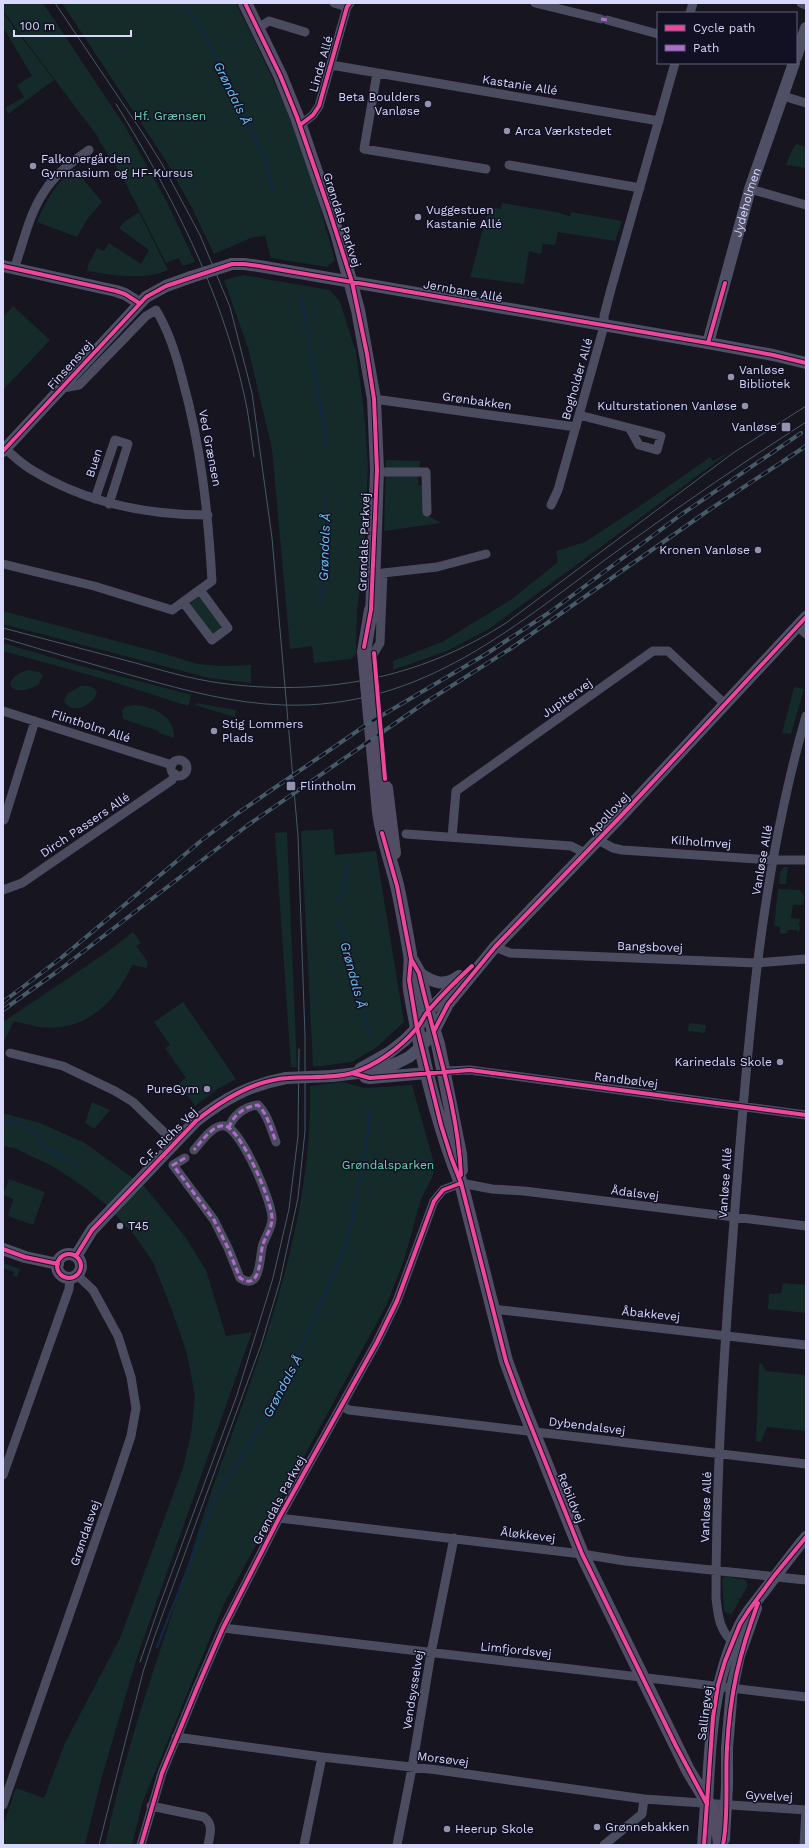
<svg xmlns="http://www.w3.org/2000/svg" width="809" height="1848" font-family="'Work Sans',sans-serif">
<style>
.green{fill:#142b29}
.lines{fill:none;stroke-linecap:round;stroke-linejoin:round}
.stream{stroke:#122943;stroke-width:2.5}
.street{stroke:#4b4c60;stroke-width:9}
.secondary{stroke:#4f5066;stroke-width:12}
.primary{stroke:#524c64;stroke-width:14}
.tram{stroke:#455b67;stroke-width:1}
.rail-casing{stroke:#455b67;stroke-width:4}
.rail{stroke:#121124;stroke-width:2.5;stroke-dasharray:8;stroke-linecap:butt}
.secondary-bridge{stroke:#4f5066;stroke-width:12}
.quiet{stroke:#b06ccc;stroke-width:3;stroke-dasharray:6 3;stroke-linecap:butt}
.cycleway-casing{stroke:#121124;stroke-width:6}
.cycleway{stroke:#ed469a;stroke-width:4}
.poi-dot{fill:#9493af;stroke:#121124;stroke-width:1.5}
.labels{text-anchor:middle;stroke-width:3;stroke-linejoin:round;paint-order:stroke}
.street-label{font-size:12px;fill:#d8d7fc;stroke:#121124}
.poi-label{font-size:12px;fill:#d8d7fc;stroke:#121124;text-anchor:start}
.park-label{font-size:12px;fill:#68d6b0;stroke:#121124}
.water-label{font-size:13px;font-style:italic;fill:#6ec2f3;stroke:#121124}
</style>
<rect width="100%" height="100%" fill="#161520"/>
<path class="green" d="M3,3h40l83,125 41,74 28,60 -13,4 -3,-8 -13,5 -43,-85 -23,-36 -2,-5 -95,-126z
M62,3h174c20,40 40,81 57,122 17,44 29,90 42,135l-8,7 -56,-9 -6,-22 -12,1 -39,17 -21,-44 -27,-49z
M3,13l51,67 -46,34 -3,-6 19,-11 -7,-12 15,-9 -29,-49z
M796,144l10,3v21l-20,-3 5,-13z
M74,168l28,34 -14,16 -11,19 -40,-15c8,-21 20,-40 37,-54z
M502,203l59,10v1l9,2 1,-4 51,9 -7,20 -57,-9 -3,13 -12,-1 -2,10 -12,-3 -5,33 -54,-7 19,-70 12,2z
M139,212l29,58c-25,11 -55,5 -81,1l1,-6 9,-17 7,3 5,-8 32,21 8,-14 -30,-22 6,-7z
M243,275l87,15 10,12 16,50 8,58 4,55 -5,113c-8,24 -6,51 -7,76l-5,5 -37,4 -2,-17 -22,3 -18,-200 -24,-101 -24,-68z
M13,306l37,34 -47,50v-73z
M731,451l-242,178 -42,22 -54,19v-9l49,-19 70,-43 46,-37 -2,-11 29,-9 58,-38 67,-47 3,4z
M386,460l34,1 -2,24 7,1 1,28 15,9 -57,8z
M197,597l4,1 22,29 -11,8 -22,-31z
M3,611l155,41 40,12 24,2 29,-1v18l-42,-5 -206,-54z
M3,643l78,23 111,29 -1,1 -3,10 -84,-27 -101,-28z
M29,670l10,2 4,3 -4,9c-8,5 -16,8 -26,5l-3,-5c3,-9 10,-12 19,-14z
M81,686c7,-1 12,0 16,6 -3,13 -26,24 -33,9l4,-8z
M794,687l10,2 -13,45 -9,-1z
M196,703l40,7 -1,7 -40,-12z
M132,705c19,0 44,11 42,33l-15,-5v-2l-36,-12 -1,-8 3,-4z
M333,829l2,26 41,-4 28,171 -27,25 -25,15 -39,5 -12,-236z
M287,832l10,235h-6l-16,-234z
M784,867h4l-2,17h-7l1,-12z
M778,889l22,1 4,7 -1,8h-10l-2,13 9,1 -1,7h2l-3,7 -1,-3h-9l-1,3 -7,1v-7l-6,-1z
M133,932l8,11 -5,3 12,16 -1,6 -15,-3c-17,39 -48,68 -94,62 -8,-2 -16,-4 -24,-6l-11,22v-21l104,-70z
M183,1002l53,77 -17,9 -24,18 -16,-23 7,-5 -21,-30 5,-3 -16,-23z
M689,1023l17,2 -1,8 -17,-2z
M343,1082l21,6 48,-3 23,82 -3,11 -11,21 -17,61 -17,44 -163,300 -82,200 -10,41h-27c7,-31 14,-62 23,-92 14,-50 31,-99 47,-148 13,-40 25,-81 39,-121 46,-129 99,-259 96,-398z
M92,1102l18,8 -16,19 -9,-6z
M3,1113l37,10 45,20 60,44 41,51 20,32 20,66 26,-4 -115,325 -36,123 -16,65h-82v-20l13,-37 28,10 21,-55 55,-105 63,-170 8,-35 4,-37 -8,-42 -14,-41 -20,-51 -17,-25 -31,-33 -21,-17 -30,-20 -40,-19 -11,-2z
M9,1179l36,13 -12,33 -25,-9 5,-17 -10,-4z
M3,1263l17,6 -3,8 -4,-1 1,-4 -11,-4z
M783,1283l23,2v28l-38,-4 1,-15 12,-1z
M759,1363l3,1 4,7 40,4v56l-39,-4 -6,15 -5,-1z
M725,1576l20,4 3,5 -7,13h-2v3l-7,13 -6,-1 -2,-3 -2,-31z"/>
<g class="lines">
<path class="stream" d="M182,3l14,17 25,46 45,96 6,28
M302,299l25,147
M322,601l3,-109
M340,902l8,-35
M338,918l31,114
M3,1120c11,2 27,6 35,15
M39,1141l1,3 37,22
M157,1647l60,-153 56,-88 20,-38 41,-95 13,-33 6,-23 14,-76 3,-30"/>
<path class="street" d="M334,3l13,4
M535,3l66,16
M801,3l5,2
M690,13l3,-10
M607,20l51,14
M258,28l11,-7 36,11
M331,65l328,56
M377,73l-13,76 122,20
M783,96l23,7
M300,125l13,-10 6,-9 28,-99 3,-4
M509,165l131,23
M750,189l56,16
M14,269c9,-25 15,-55 30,-77 11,-18 28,-30 45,-42
M374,399l202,28
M579,415l82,21 -4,14 -18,-5 -9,-16
M3,447c9,7 18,17 29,23 54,33 114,45 176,45
M385,472h41l1,40
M95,499l20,-59 13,4 -19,60
M551,505l7,-15 46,-164v-10l7,-27 64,-226
M3,564l91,22 78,24 40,-29c-4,-69 -11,-136 -30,-203 -6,-24 -13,-47 -26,-68l-10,6 -67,69 -16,3
M183,602l29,38 16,-12 -28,-38
M797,626l9,8
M374,653l6,-10 3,-70 54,-6 49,-13
M3,711l169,54
M171 768a8 8 0 1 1 16 0a8 8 0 1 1-16 0Z
M4,820l31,-99
M406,834l165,12 14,7
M452,837l4,-46 197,-140h15l57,53
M598,840l15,8 9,2 150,10h34
M3,890l19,-7 150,-103 3,-6
M495,947l15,6 247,10 49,-4
M10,1053l53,13 52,25 18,11 42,41
M444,1071l26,-1 336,45
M229,1128c3,-12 16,-22 29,-23 10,10 13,24 18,37
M185,1158l-12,7 41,55 14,28 12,30c22,14 19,-22 23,-34 3,-8 9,-17 9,-25 1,-16 -31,-90 -47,-93 -12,-2 -24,16 -31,24
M492,1309l314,36
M342,1406l7,4 457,54
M3,1475l66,-186 1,-11
M279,1518l303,36 43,7 181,19
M223,1628c195,24 389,45 583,69
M737,1645c-17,-11 -19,-28 -21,-47 0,-138 10,-277 21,-415 12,-157 25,-315 69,-467
M176,1737l146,20 116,13 206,29 162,11
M3,1805l113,-324 15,-45 5,-28 -5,-31 -13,-41 -25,-46 -16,-15
M151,1806l53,11c10,8 6,17 4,28
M141,1845l21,-72 35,-85 26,-60 56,-110 98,-176 20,-41 37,-100 9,-11 18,-7 31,6 32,2 282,35
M304,1845l18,-88
M397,1845l15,-77 19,-115 23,-115
M604,1845l38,-31 2,-15
M804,1845l2,-35"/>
<g class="secondary">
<path d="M796,57l10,-29"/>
<path d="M232,264h12l15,2 449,77 65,12 33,8"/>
<path d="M3,266l113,25 9,3 14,9"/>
<path id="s1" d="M708,343l42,-154 44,-126"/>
<path d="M3,451l143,-154 20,-11 25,-9"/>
<path d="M419,973c15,10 25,14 40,3"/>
<path d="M360,1069l30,-17 15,-12 12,-12 11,-16 31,-33"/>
<path d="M332,1076l43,-5 22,-8 12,-6 12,-10 13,-16 14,-27 47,-57 126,-131 185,-199"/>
<path d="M365,1077l5,1 57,-5"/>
<path d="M3,1249l22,8 33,7"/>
<circle cx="69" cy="1266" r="12"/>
<path d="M76,1256l16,-26 104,-109c29,-23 54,-36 90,-43"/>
<path d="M707,1804c3,-62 5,-122 33,-179 5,-11 13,-20 21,-30 15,-19 29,-39 45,-58"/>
<path d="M724,1839l3,-53v-38l5,-60 7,-32 17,-48"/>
</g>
<path class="primary" d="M245,3l35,72 17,42 40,116 21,77 16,89 3,71 -5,148
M371,610l-7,42 15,160c3,25 12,49 18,73 5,23 9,46 13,69 2,12 -2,24 0,36 11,65 26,131 51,193l45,178 14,38 62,155 106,216 29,48 3,27
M386,788l8,65
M411,959l8,14 9,39 10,32 22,110 1,16
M704,1845l3,-41"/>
<path class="tram" d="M55,3l87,129 20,32 38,71 30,72 22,86 20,145 26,298 7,200v95l-7,67 -18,83 -19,64 -107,293 -11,34 -44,173
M116,104c56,90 105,187 128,290 5,21 7,42 10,63
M3,628c43,11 86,23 129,34 29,8 58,17 88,21 102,14 199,-4 286,-60l227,-170 73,-47
M3,638c46,14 92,27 138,40 46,13 92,25 141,27 142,5 234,-81 342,-159 60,-43 120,-84 182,-124
M140,1662l20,-58 77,-209 36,-117 16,-69 9,-73 1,-87"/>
<defs>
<path id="rail" d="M3,1002l58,-44 141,-118 36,-27 131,-90 117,-69 64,-42 132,-98 119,-81
M3,1010l55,-39 190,-146 175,-121 87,-55 199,-139 97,-64"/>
</defs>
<use href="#rail" class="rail-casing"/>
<use href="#rail" class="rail"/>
<path class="secondary-bridge" d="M191,277l41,-13
M286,1078l46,-2"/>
<path class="quiet" d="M601,19l6,1
M229,1128c3,-12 16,-22 29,-23 10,10 13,24 18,37
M185,1158l-12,7 41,55 14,28 12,30c22,14 19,-22 23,-34 3,-8 9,-17 9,-25 1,-16 -31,-90 -47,-93 -12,-2 -24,16 -31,24"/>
<defs>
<path id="cycleway" d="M245,3l35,72 17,42 32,93 23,72 15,72 7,45 3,71 -6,140 -7,37
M300,125l13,-10 6,-9 28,-99 3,-4
M3,266l113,25 9,3 14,9
M708,343l17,-60
M3,451l143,-154 20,-11 66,-22h12l15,2 449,77 65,12 33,8
M374,653l11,126
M382,833l15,53 14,73 -2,21 8,48 24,97 10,32 10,26 45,178 14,38 62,155 94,192 31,58
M411,959l8,14c15,67 39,133 42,202
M434,1031l14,-27 47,-57 126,-131 185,-199
M352,1073l18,5 100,-8 336,45
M3,1249l22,8 33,7
M57 1266a12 12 0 1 1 24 0a12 12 0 1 1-24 0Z
M76,1256l16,-26 104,-109c26,-21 58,-41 92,-43 20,-2 44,1 64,-5 23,-7 48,-25 64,-44 5,-5 7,-12 12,-18 12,-14 30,-32 44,-45
M141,1845l21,-72 35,-85 26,-60 56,-110 98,-176 20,-41 37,-100 9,-11 18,-7
M704,1845l9,-128 5,-32 7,-24 15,-37 9,-14 25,-34 32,-39
M723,1845c6,-31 2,-66 4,-97 3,-54 12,-94 31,-145"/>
</defs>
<use href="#cycleway" class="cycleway-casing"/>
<use href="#cycleway" class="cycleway"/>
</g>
<g class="poi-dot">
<circle cx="428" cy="104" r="4"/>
<circle cx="507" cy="131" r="4"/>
<circle cx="33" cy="166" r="4"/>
<circle cx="418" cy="217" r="4"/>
<circle cx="731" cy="377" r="4"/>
<circle cx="745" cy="406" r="4"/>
<rect x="781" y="422" width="10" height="10" rx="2"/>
<circle cx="758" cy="550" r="4"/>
<circle cx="214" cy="731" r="4"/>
<rect x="286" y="781" width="10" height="10" rx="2"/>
<circle cx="780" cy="1062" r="4"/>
<circle cx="207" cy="1089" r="4"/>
<circle cx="120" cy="1226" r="4"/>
<circle cx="597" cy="1827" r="4"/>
<circle cx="447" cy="1829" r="4"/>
</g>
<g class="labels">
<g class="street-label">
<text transform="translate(321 64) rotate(-74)" y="4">Linde Allé</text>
<text transform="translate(520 85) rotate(9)" y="4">Kastanie Allé</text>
<text dy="4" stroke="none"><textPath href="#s1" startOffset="146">Jydeholmen</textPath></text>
<text transform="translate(342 220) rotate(72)" y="4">Grøndals Parkvej</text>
<text transform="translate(463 291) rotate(10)" y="4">Jernbane Allé</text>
<text transform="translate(70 365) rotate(-48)" y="4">Finsensvej</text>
<text transform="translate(577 379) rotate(-74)" y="4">Bogholder Allé</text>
<text transform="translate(477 401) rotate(8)" y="4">Grønbakken</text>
<text transform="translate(210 448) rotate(79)" y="4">Ved Grænsen</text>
<text transform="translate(94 463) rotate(-72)" y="4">Buen</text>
<text transform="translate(364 542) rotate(-88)" y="4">Grøndals Parkvej</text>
<text transform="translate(567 698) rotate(-35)" y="4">Jupitervej</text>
<text transform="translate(91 726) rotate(18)" y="4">Flintholm Allé</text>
<text transform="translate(609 814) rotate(-46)" y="4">Apollovej</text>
<text transform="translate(85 825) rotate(-34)" y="4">Dirch Passers Allé</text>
<text transform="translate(701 842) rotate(4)" y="4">Kilholmvej</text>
<text transform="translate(762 860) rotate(-80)" y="4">Vanløse Allé</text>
<text transform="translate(650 947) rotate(2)" y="4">Bangsbovej</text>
<text transform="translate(626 1080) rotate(7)" y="4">Randbølvej</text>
<text transform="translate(168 1137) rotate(-45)" y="4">C.F. Richs Vej</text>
<text transform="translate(725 1183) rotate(-86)" y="4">Vanløse Allé</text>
<text transform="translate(635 1193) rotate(7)" y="4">Ådalsvej</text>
<text transform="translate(651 1314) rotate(6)" y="4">Åbakkevej</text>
<text transform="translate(587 1426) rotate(7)" y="4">Dybendalsvej</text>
<text transform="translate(571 1498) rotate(68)" y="4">Rebildvej</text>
<text transform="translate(279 1500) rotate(-62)" y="4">Grøndals Parkvej</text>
<text transform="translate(706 1507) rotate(-88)" y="4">Vanløse Allé</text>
<text transform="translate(85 1533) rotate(-71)" y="4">Grøndalsvej</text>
<text transform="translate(528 1535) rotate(7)" y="4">Åløkkevej</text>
<text transform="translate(516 1650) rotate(6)" y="4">Limfjordsvej</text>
<text transform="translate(413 1690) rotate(-81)" y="4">Vendsysselvej</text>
<text transform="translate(705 1713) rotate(-83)" y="4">Sallingvej</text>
<text transform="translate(443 1759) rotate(7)" y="4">Morsøvej</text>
<text transform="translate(769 1796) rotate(3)" y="4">Gyvelvej</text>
</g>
<g class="poi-label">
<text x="420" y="101" text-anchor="end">Beta Boulders<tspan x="420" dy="14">Vanløse</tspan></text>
<text x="515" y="135">Arca Værkstedet</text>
<text x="41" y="163">Falkonergården<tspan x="41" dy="14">Gymnasium og HF-Kursus</tspan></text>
<text x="426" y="214">Vuggestuen<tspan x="426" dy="14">Kastanie Allé</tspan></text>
<text x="739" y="374">Vanløse<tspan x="739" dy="14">Bibliotek</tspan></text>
<text x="737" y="410" text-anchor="end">Kulturstationen Vanløse</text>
<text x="777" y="431" text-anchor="end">Vanløse</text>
<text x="750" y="554" text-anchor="end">Kronen Vanløse</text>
<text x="222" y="728">Stig Lommers<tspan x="222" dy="14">Plads</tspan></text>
<text x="300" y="790">Flintholm</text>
<text x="772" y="1066" text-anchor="end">Karinedals Skole</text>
<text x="199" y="1093" text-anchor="end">PureGym</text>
<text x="128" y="1230">T45</text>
<text x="605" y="1831">Grønnebakken</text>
<text x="455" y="1833">Heerup Skole</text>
</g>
<g class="park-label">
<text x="170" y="120">Hf. Grænsen</text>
<text x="388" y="1169">Grøndalsparken</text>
</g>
<g class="water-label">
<text transform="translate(233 93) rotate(64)" y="5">Grøndals Å</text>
<text transform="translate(324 547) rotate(-88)" y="5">Grøndals Å</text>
<text transform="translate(354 975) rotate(75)" y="5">Grøndals Å</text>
<text transform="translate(282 1386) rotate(-62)" y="5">Grøndals Å</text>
</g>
</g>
<rect width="809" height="1848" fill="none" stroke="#d8d7fc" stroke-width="8"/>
<rect x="657" y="12" width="140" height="52" fill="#121124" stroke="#61607a"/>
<rect x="665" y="25" width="20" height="6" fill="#ed469a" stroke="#61607a"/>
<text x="693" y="32" font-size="12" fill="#d8d7fc">Cycle path</text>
<rect x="665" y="45" width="20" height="6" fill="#b06ccc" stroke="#61607a"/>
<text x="693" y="52" font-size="12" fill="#d8d7fc">Path</text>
<path d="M14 30v6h117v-6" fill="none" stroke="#d8d7fc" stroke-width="2"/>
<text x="20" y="30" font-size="12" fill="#d8d7fc" stroke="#121124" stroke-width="3" paint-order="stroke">100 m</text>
</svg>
